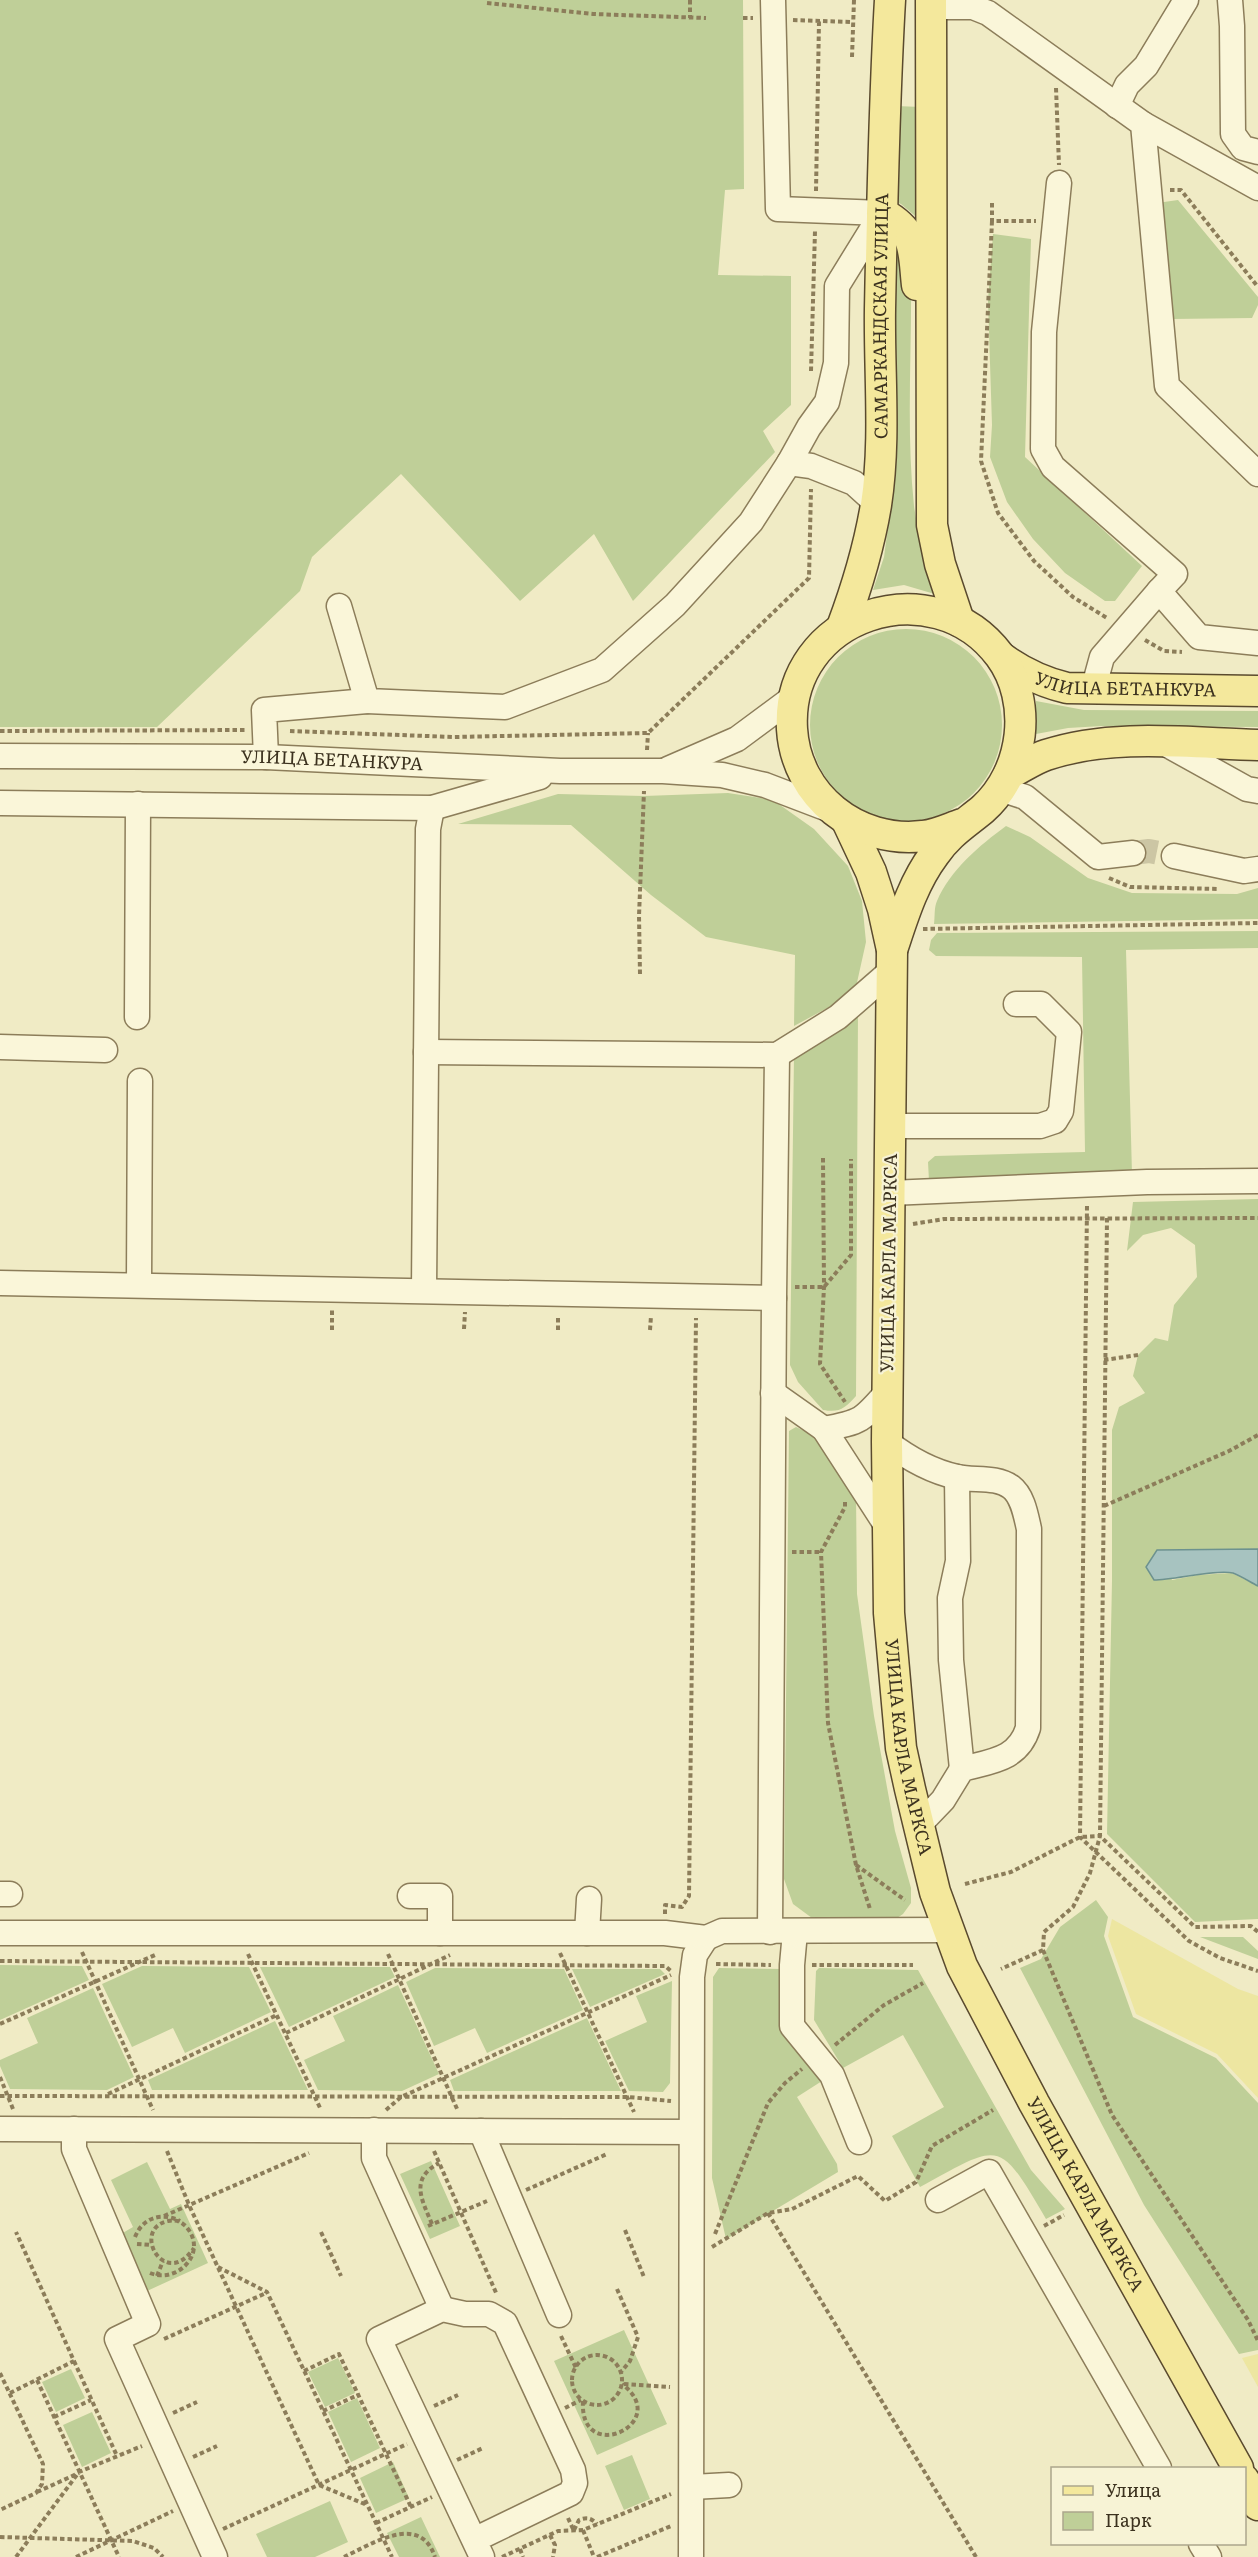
<svg xmlns="http://www.w3.org/2000/svg" width="1258" height="2557" font-family="Literata,serif">
<style>
.green{fill:#bfcf98}
.sand{fill:#ede6a1}
.water{fill:#a7c3c0;stroke:#6d928f;stroke-width:1.5}
.lines{fill:none;stroke-linecap:round;stroke-linejoin:round}
.minor-tunnel{stroke:#ccc6a4;stroke-width:24;stroke-dasharray:24 12;stroke-linecap:butt}
.minor-casing{stroke:#8c7d5a;stroke-width:27}
.major-casing{stroke:#5a4a2e;stroke-width:33}
.path{stroke:#8c7d5a;stroke-width:4;stroke-dasharray:4.5 3;stroke-linecap:butt}
.minor{stroke:#faf6d9;stroke-width:24}
.major{stroke:#f4e89c;stroke-width:30}
.labels{text-anchor:middle;stroke-width:4.5;stroke-linejoin:round;paint-order:stroke}
.street-label{font-size:18px;fill:#3c321f;stroke:#f7f3d5}
</style>
<rect width="100%" height="100%" fill="#f0ebc5"/>
<path class="green" d="M0,0h743l1,189 -19,1 -7,85 73,1v129l-28,26 12,21 -142,149 -39,-67 -74,67 -119,-127 -89,83 -12,34 -143,136h-157z
M896,106l25,1 -1,113 -19,-16 -8,-3z
M1178,200l80,97v8l-6,13 -80,1 -15,-116z
M993,234l38,5 -6,218 117,109 -27,35h-10l-40,-28 -32,-34 -26,-37 -17,-45 2,-32 -4,-124z
M894,252l9,3 8,21c1,77 -5,154 3,230 4,31 15,60 24,89l-34,-10 -31,5 11,-33 7,-53z
M810 725a96 96 0 1 1 192 0a96 96 0 1 1-192 0Z
M1036,701l48,9 174,1v16l-156,-1 -34,2 -32,6z
M728,793l45,7 41,29 34,37 14,35 4,41 -10,45 -14,13 -48,26 1,-71 -89,-18 -55,-42 -80,-70 -113,-1 100,-30 86,2z
M1006,826l24,11 58,41 44,15 105,1 21,-6v31l-324,5c1,-7 0,-17 3,-23 13,-31 43,-56 69,-75z
M1258,931v17l-132,2 6,224 -203,7 -1,-19 7,-6 150,-4 -3,-195 -146,-1 -7,-6 2,-10 6,-7z
M858,1012l-2,384c-11,12 -16,17 -33,14l-25,-28 -8,-17 4,-310z
M1258,1199v350l-101,1 15,30 26,-5 34,-2 26,13v333l-63,3 -88,-88 5,-253v-151l7,-23 26,-14 -12,-17 5,-21 17,-17 13,3 6,-36 23,-28 -2,-32 -24,-17 -28,7 -16,16 6,-49z
M796,1427l15,7 35,43 10,18 1,99 17,122 21,115 16,57v15l-8,11 -9,6 -56,2 -26,-4 -19,-14 -9,-25 5,-448z
M1096,1900l12,17 -4,19 29,81 83,41 42,45v247l-19,4 -95,-149 -124,-237 21,-9 19,-32z
M1200,1937h43l15,14v8z
M0,1965l82,1 7,14 -89,40z
M142,1966l107,1 22,45 -86,41 -12,-25 -41,19 -30,-63z
M260,1967h130l5,10 -106,50z
M435,1968l129,1 19,41 -96,43 -12,-25 -41,18 -28,-64z
M719,1968l68,1 1,55 34,57 -25,16 40,67 1,8 -112,67 -14,-61 1,-201z
M819,1968l99,2 113,200 34,39 -19,10c-48,-82 -45,-76 -126,-32l-28,-51 52,-29 -41,-72 -60,33 -29,-48 2,-49z
M572,1969h88l5,5 -75,33z
M672,1981l-2,102 -7,9 -34,-1 -24,-50 42,-19 -11,-26z
M398,1985l41,89 -37,17 -84,-1 -14,-30 41,-19 -12,-25z
M93,1988l41,89 -27,13 -97,-1 -10,-23v-6l38,-17 -11,-25z
M587,2018l34,73h-167l-4,-11z
M275,2021l33,69h-156l-4,-10z
M431,2161l29,65 -30,13 -30,-65z
M147,2162l23,47 11,-5 27,59 -61,28 -26,-57 12,-7 -22,-47z
M624,2330l43,94 -70,31 -43,-94z
M338,2358l17,35 -30,14 -17,-35z
M71,2369l14,29 -29,14 -14,-30z
M357,2398l23,50 -29,14 -23,-50z
M92,2412l19,41 -29,14 -19,-42z
M632,2455l18,44 -26,11 -19,-44z
M393,2462l16,36 -33,15 -16,-35z
M330,2501l18,41 -33,15h-48l-11,-23z
M421,2517l19,40h-41l-12,-24z"/>
<path class="sand" d="M1112,1919l126,70 20,7v102l-41,-44 -81,-40 -28,-78z
M1258,2354v33l-16,-29z"/>
<path class="water" d="M1258,1549v37c-8,-4 -17,-10 -25,-13 -16,-4 -59,7 -79,7l-8,-13 11,-17z"/>
<g class="lines">
<path class="minor-tunnel" d="M1133,853l16,-2 25,5"/>
<defs>
<g id="minor">
<path d="M1230,0l2,26 1,108 10,14 15,4"/>
<path d="M930,7h43l15,6 155,111 24,262 91,88"/>
<path d="M1117,106l10,-21 19,-19 40,-66"/>
<path d="M1143,124l115,64"/>
<path d="M1059,183l-15,149 -1,117 10,18 122,107 -16,17"/>
<path d="M789,463l22,3 43,17 22,20"/>
<path d="M339,606l28,95 138,6 97,-37 73,-65 76,-83 38,-59 20,-36 18,-25 9,-39 1,-77 45,-73 -104,-4 -5,-209"/>
<path d="M1093,690l9,-33 57,-66 40,46 59,6"/>
<path d="M1164,743l83,46 11,2"/>
<path id="s1" d="M0,756l266,1 294,14h103l59,4 43,10 68,26"/>
<path d="M266,757l-2,-47 103,-9"/>
<path d="M668,769l69,-30 58,-43"/>
<path d="M1000,789l25,8 73,60 35,-4"/>
<path d="M0,803l432,5 108,-31"/>
<path d="M1174,856l70,15 14,-2"/>
<path d="M137,1017l1,-213"/>
<path d="M0,1047l105,3"/>
<path d="M426,1052l351,3 61,-38 54,-47"/>
<path d="M891,1126h149l15,-5 6,-10 8,-79 -28,-28h-25"/>
<path d="M890,1193l257,-11 111,-1"/>
<path d="M0,1283l774,15"/>
<path d="M139,1284l1,-203"/>
<path d="M424,1290l4,-461 4,-21"/>
<path d="M773,1393l51,36 64,99"/>
<path d="M824,1429c38,-7 39,-9 64,-38"/>
<path d="M887,1442c22,17 43,29 70,35 17,4 39,-1 54,10 12,9 15,29 18,42l-1,199c-10,32 -37,33 -66,41l-19,31 -24,25"/>
<path d="M957,1477l1,84 -8,37 1,62 11,109"/>
<path d="M0,1894h10"/>
<path d="M410,1896h30v37"/>
<path d="M770,1932l4,-634 3,-243"/>
<path d="M795,1932l-3,33v61l40,49 27,67"/>
<path d="M0,1933h665l41,5 16,-7 225,-1"/>
<path d="M587,1933l2,-34"/>
<path d="M0,2129l691,3"/>
<path d="M74,2129v20l74,175 -31,15 98,218"/>
<path d="M374,2130v28l68,151"/>
<path d="M481,2131l78,184"/>
<path d="M938,2200l51,-28 170,296"/>
<path d="M692,2487l37,-2"/>
<path d="M474,2540l97,-47 4,-10 -2,-13 -68,-147 -16,-9h-24l-23,-5 -63,30 103,218"/>
<path d="M1201,2544l8,13"/>
<path d="M691,2557l1,-580 3,-22 11,-17"/>
</g>
<g id="major">
<path d="M931,0l1,525 8,39 19,57"/>
<path d="M882,213c35,19 31,36 35,72"/>
<path id="s2" d="M842,627c15,-40 27,-80 34,-122 10,-65 3,-131 4,-196 2,-103 4,-206 10,-309"/>
<path id="s3" d="M1002,658c21,15 40,24 65,30l191,3"/>
<path d="M1009,774c12,-6 25,-15 37,-19 67,-22 143,-12 212,-10"/>
<path id="s4" d="M847,821l24,51 12,37 9,41 -5,492 2,171 12,135 9,41 25,103 27,74 72,137 204,365"/>
<path d="M892,950c11,-33 21,-67 42,-95 14,-21 31,-31 49,-46 42,-38 50,-108 17,-153 -67,-90 -215,-41 -208,73 4,67 65,115 131,107 13,-1 27,-8 39,-12"/>
<path d="M1244,2480l14,25"/>
</g>
</defs>
<use href="#minor" class="minor-casing"/>
<use href="#major" class="major-casing"/>
<path class="path" d="M690,0v18
M487,3l106,11 113,4
M743,18h10
M793,20l60,2
M852,57l2,-57
M1056,88l3,77
M1170,190h11l77,97
M816,191l3,-170
M992,203v18h44
M992,221l-11,240 17,52 36,48 39,36 34,21
M811,371l4,-140
M1145,640l19,11 18,1
M0,731l246,-1
M290,731l164,6 194,-4 161,-155 2,-89
M647,750l1,-17
M1109,878l21,9 89,2
M923,929l335,-6
M640,974l-1,-58 5,-125
M823,1158l1,129 -4,77 25,38
M1087,1206l-7,631 109,104 31,17 38,13
M1107,1218l-7,618 95,91 56,-1 7,6
M913,1224l31,-5 314,-1
M795,1287h29l27,-32v-96
M464,1329l1,-17
M332,1330v-20
M558,1330v-15
M650,1330l1,-14
M1104,1360l34,-5
M845,1502v5l-24,45 7,171 28,142 14,44
M1104,1506l125,-55 29,-16
M792,1552h29
M856,1865l49,35
M965,1884l46,-12 69,-35 20,-1 -10,37 -17,34 -29,25 -1,18 -42,19
M665,1914v-9l17,2 7,-11 7,-578
M1043,1950l69,165 136,205 10,21
M82,1952l71,158
M560,1953l74,159
M248,1954l73,156
M388,1954l70,157
M0,1961l665,5 6,5
M716,1964l55,1
M812,1965h101
M0,2024l155,-69
M286,2033l164,-78
M835,2045l49,-40 39,-22
M0,2077l13,32
M108,2094l169,-79
M0,2096l628,1 43,4
M386,2110l15,-13 270,-122
M167,2151l22,54 130,280 48,20
M434,2151l63,144
M526,2190l81,-36
M768,2213l208,344
M164,2216l145,-63
M432,2224c-10,-24 -23,-45 7,-61
M428,2226l59,-25
M1044,2226l20,-11
M625,2230l19,47
M321,2232l20,44
M715,2234l53,-131 17,-20 17,-14
M135,2237c8,-20 27,-25 45,-16
M137,2244l14,1
M712,2247l56,-34 24,-4 66,-33 27,25 31,-19 16,-36 61,-36
M218,2267l49,25 125,265
M150,2273c27,11 57,-19 38,-44 -5,-7 -12,-10 -20,-8 -38,8 -3,70 26,27
M157,2276l6,-15
M617,2289l21,48 -8,24 -9,11
M561,2336l15,32
M164,2339l102,-46
M572 2380a25 25 0 1 1 50 0a25 25 0 1 1-50 0Z
M74,2361l43,95
M304,2371l35,-17 72,153
M0,2373l43,91 -1,20 -6,9 -36,17
M37,2380l82,177
M624,2384l46,3
M10,2393l64,-32 -58,-129
M583,2401c-4,66 91,22 39,-17
M434,2406l24,-11
M565,2408l16,-8
M323,2411l35,-16
M173,2413l24,-11
M54,2417l37,-17
M193,2457l24,-11
M457,2460l26,-12
M37,2492l42,-19
M568,2518l6,13
M376,2523l56,-26
M223,2529l184,-85
M574,2530l5,-10c8,-3 12,-2 18,4
M583,2530l11,27
M550,2535l5,10 -2,12
M0,2537l133,4 21,7 9,9
M520,2549l3,8
M16,2557l63,-85 63,-26
M76,2557l97,-46
M344,2557c28,-13 76,-45 91,0
M502,2557l56,-26 25,-1 88,-36
M597,2557l74,-31"/>
<use href="#minor" class="minor"/>
<use href="#major" class="major"/>
</g>
<g class="labels">
<g class="street-label">
<text dy="6" stroke="none"><textPath href="#s2" startOffset="316">САМАРКАНДСКАЯ УЛИЦА</textPath></text>
<text dy="6" stroke="none"><textPath href="#s3" startOffset="130">УЛИЦА БЕТАНКУРА</textPath></text>
<text dy="6" stroke="none"><textPath href="#s1" startOffset="332">УЛИЦА БЕТАНКУРА</textPath></text>
<text transform="translate(889 1263) rotate(-89)" y="6">УЛИЦА КАРЛА МАРКСА</text>
<text dy="6" stroke="none"><textPath href="#s4" startOffset="936">УЛИЦА КАРЛА МАРКСА</textPath></text>
<text dy="6" stroke="none"><textPath href="#s4" startOffset="1422">УЛИЦА КАРЛА МАРКСА</textPath></text>
</g>
</g>
<rect x="1051" y="2467" width="195" height="78" fill="#f7f3d5" stroke="#aca68c" stroke-width="1.5"/>
<rect x="1063" y="2486" width="30" height="9" fill="#f4e89c" stroke="#aca68c" stroke-width="1.5"/>
<text x="1105" y="2497" font-size="18" fill="#3c321f">Улица</text>
<rect x="1063" y="2512" width="30" height="18" fill="#bfcf98" stroke="#aca68c" stroke-width="1.5"/>
<text x="1105" y="2527" font-size="18" fill="#3c321f">Парк</text>
</svg>
